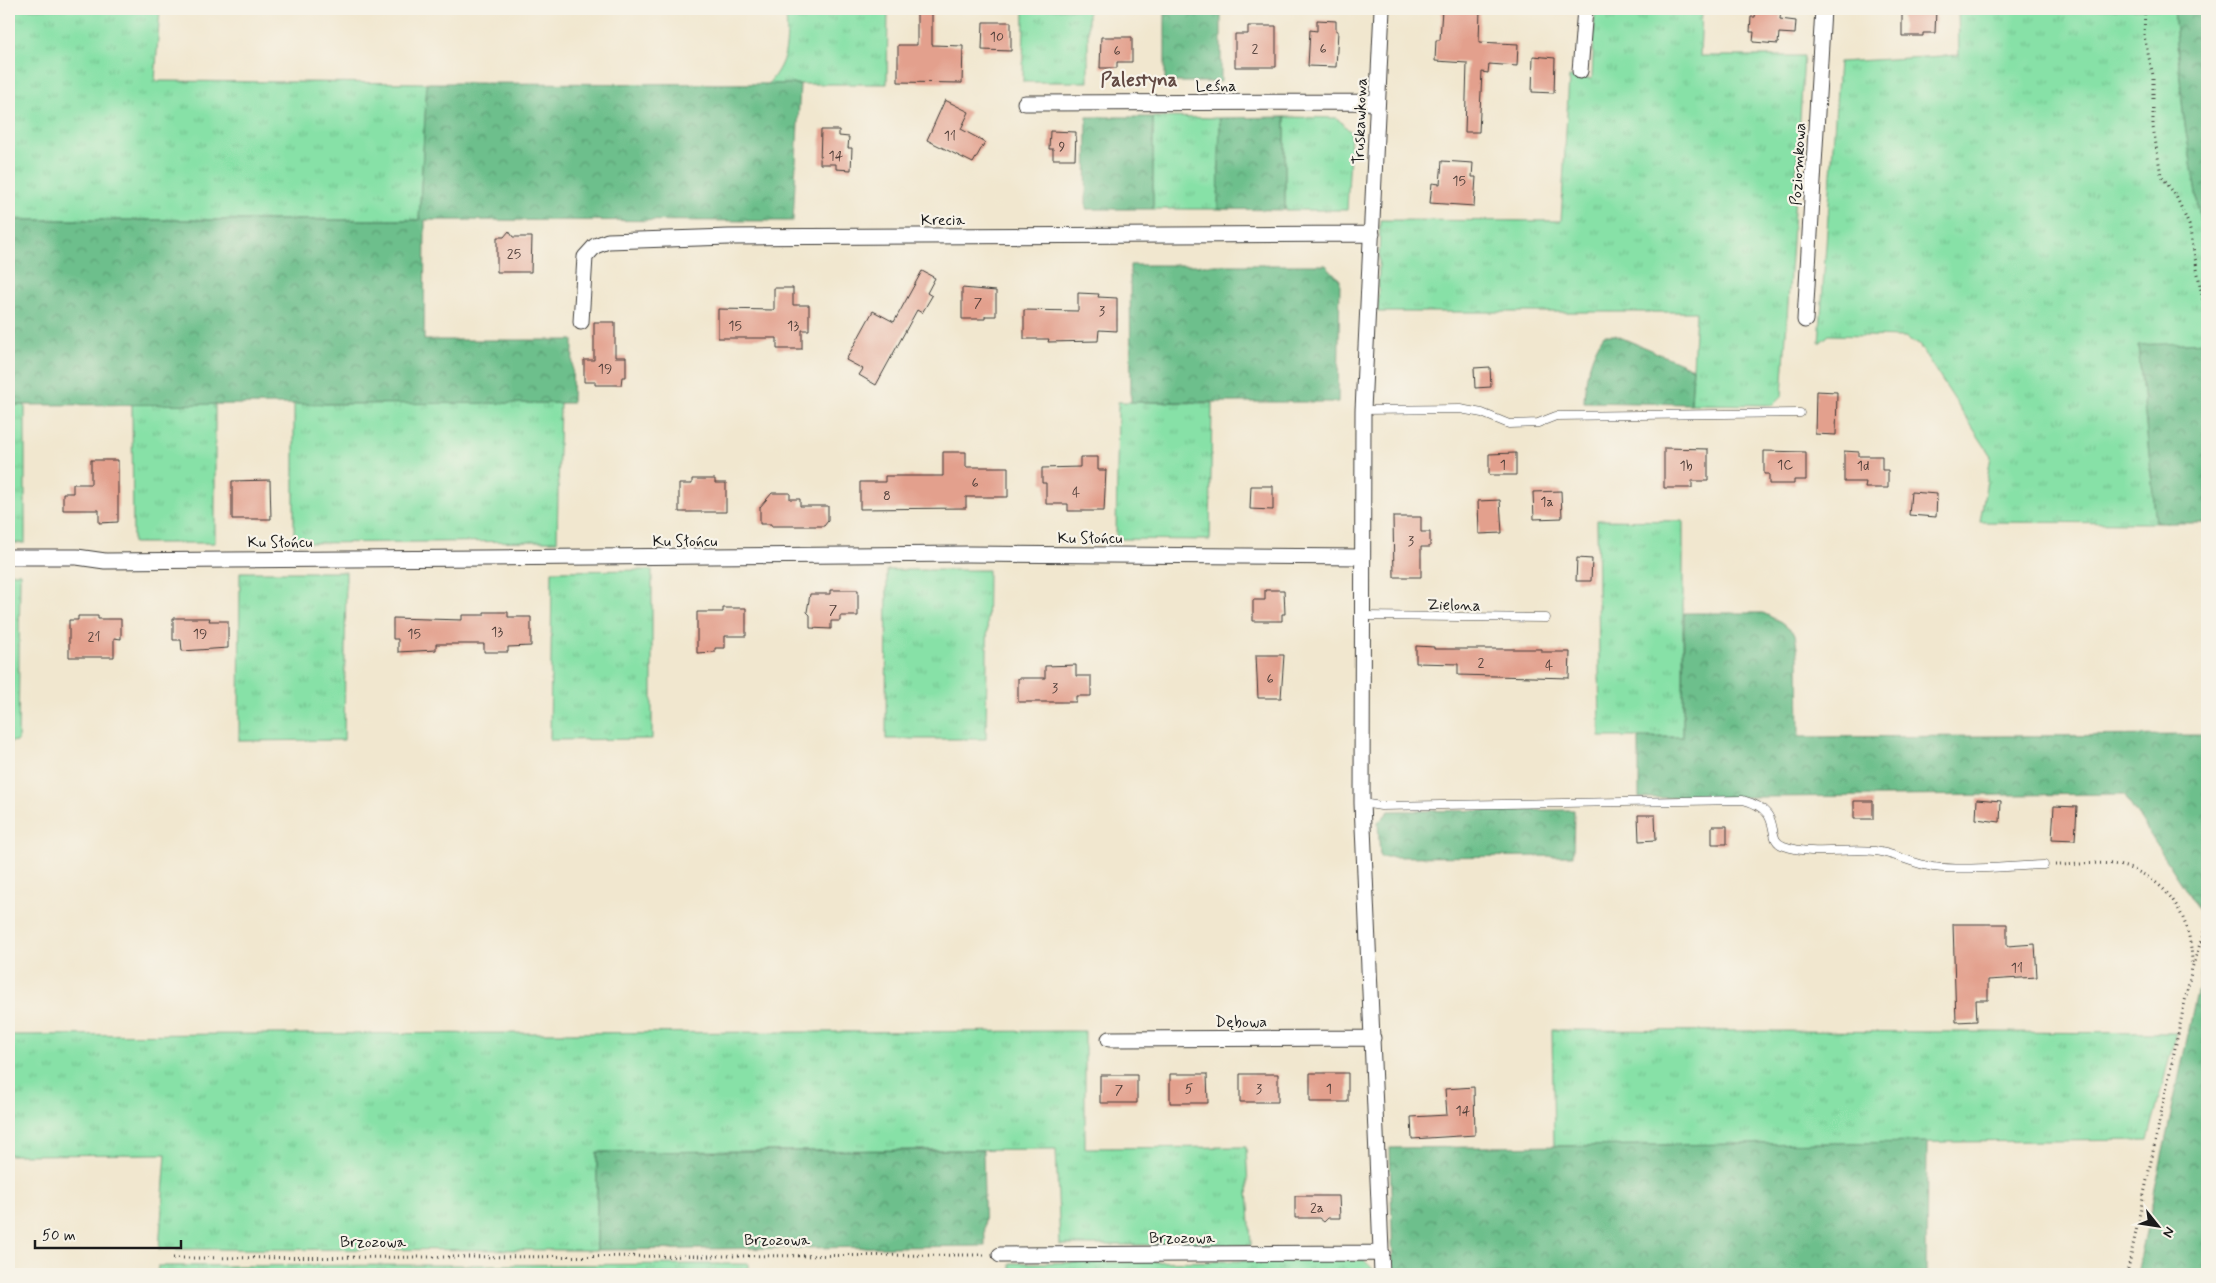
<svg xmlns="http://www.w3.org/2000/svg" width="2216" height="1283" font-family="Mynerve,sans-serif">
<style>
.grass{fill:url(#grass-tufts);stroke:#527e62}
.forest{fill:url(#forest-crowns);stroke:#446e54}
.building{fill:#e3a08d}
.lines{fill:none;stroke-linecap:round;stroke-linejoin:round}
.service-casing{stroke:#3c3a37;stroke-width:9}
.minor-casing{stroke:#3c3a37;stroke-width:17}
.path{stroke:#3c3a37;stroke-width:3;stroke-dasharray:1 4;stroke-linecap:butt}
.service{stroke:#fff;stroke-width:8}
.minor{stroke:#fff;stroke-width:15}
.labels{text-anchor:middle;stroke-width:4.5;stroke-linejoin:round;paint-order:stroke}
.number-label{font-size:14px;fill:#4e3d38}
.street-label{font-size:16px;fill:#1c1c1c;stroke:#f7f3e8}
.quarter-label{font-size:19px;font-weight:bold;fill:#624a44;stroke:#f7f3e8}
</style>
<defs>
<pattern id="grass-tufts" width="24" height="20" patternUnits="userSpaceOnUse" patternTransform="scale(1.25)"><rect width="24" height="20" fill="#87e1a7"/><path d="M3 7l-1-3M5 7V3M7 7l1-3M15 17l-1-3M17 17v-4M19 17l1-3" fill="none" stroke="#74c08f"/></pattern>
<pattern id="forest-crowns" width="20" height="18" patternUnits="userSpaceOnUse" patternTransform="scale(1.25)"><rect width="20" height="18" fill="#6dbf8c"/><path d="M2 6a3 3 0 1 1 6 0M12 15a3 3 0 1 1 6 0" fill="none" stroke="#599a72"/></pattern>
</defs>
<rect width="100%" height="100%" fill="#f7f3e8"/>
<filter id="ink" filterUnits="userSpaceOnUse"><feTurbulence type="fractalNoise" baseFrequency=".02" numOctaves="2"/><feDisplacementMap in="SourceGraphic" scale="10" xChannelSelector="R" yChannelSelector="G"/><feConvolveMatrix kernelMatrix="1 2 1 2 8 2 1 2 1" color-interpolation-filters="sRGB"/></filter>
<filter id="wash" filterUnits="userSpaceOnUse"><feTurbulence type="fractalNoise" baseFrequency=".0096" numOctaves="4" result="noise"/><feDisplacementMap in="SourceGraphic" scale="20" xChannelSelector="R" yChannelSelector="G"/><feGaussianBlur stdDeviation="1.12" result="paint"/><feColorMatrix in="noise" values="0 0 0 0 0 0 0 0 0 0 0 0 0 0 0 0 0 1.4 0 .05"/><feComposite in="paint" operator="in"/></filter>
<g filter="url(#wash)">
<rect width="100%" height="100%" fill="#f1e7cf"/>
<path class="grass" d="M9,9h151l-5,72 272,2 -8,137h-410z
M786,9h102l-1,75h-119c22,-26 19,-42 18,-75z
M1024,9h64v73h-65z
M1595,9h107l-2,47h104l-22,340 -9,9 -82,-1 5,-92h-318l2,-92 181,1 8,-144 23,2z
M1958,9h216l9,103 24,151v79l-69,4 18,177 -176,-1 11,-66 -72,-111 -14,-8 -76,-2 -10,8 20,-281 120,-7z
M1153,117l67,1 -2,91h-65z
M1285,117l52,1 14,14 -4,78h-62z
M1118,402l94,1 -2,137 -94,-1z
M560,403l-3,138 -263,2v-139z
M132,404h83v139h-82z
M9,405h16v138h-16z
M1597,520l86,1v216h-83z
M652,570v169l-102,1 2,-169z
M887,570h101l-2,169h-100z
M240,572h106l-2,168 -105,1z
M9,573h11l-2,168 -9,1z
M1552,1030l624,3 -28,107 -594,6z
M1085,1031v117l161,-1 5,98h-191l-4,-96 -459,3v98l-438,-1 7,-95 -157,1v-120z
M1364,1260l9,9v5h-363v-11z
M748,1264v10h-591l1,-8z"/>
<path class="forest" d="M1165,9h56v73h-56z
M2174,9h33v254l-24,-151z
M427,83l373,1 -7,137 -368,-1 -1,120h149l-1,63 -563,2v-185h410z
M1087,117h66v92h-67z
M1285,117v93l-67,-1 2,-91z
M1130,265h196l14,15 -2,122h-207z
M1604,335h11l78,33 -2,36 -107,-2c1,-24 6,-47 20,-67z
M2207,342v181h-51l-18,-178z
M1684,613h79l18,9 14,12 3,21 1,82 408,-2v177h-7l-76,-118 -485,4v-60l44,-1z
M1574,810l-1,46 -193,1 -2,-34 11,-12z
M2207,945v329h-70l68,-320z
M1927,1142l-1,132h-533l-3,-126z
M983,1150l2,96 -388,4v-98z"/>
<g id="blocks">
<path class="building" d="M917,9h15v36l31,1 -1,37 -64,-1v-37h19z
M1442,9h38l-1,33 39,2 -1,22 -28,-2 -1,9 -6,-1 -3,60h-14l2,-69 -32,-2 1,-21h4z
M1756,9h25l-1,10 16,2 -1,13 -16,-1 -1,11 -25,-2 1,-10h-4l1,-15h4z
M1902,9h34l-1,24h-12v3h-21z
M1317,20l19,1v10h2l-2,36 -28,-1 2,-36 7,1z
M983,22h28v29l-29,-1z
M1248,26h28v41h-41v-33h13z
M1101,37h31v25h-15v6h-17z
M1533,56l22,2 -1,35 -22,-1z
M945,100l24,12 -8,17 24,13 -12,21 -46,-23z
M821,130h18v6l10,1 -1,11h4l-1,22 -15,-1v-5h-16z
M1050,131l26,1 -1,27h-22v-10h-4z
M1442,161l31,2 -1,14h4l-2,29 -44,-3 2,-20 8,1z
M509,231l4,6h19l-1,35h-34v-35h7z
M922,271l13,7 -8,15 5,3 -10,17 -5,-3 -41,75 -17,-10 4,-6 -17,-9 27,-49 21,11z
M774,288h19v17h16v25h-7v19h-25v-11h-59v-29l56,1z
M962,288l34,3v25h-11v3h-23z
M1078,293l21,1 -1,3 19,1v33l-18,-1 -1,11 -50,1 1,-3h-25v-29l54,1z
M594,322h21v35h11v20h-4l-1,8h-26v-3h-11v-22h10z
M1490,367l1,20 -16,1 -1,-20z
M1816,391l21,1 -1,43 -21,-1z
M1664,448l44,1v32h-16v7h-28z
M1764,451l42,1v28h-12v4h-25v-10h-5z
M1844,451l15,1v4h23v14h6v18h-23l1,-6h-22z
M943,452h23v15h42v30h-42v11l-106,1v-27h25v-6h58z
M1516,453v22h-27v-21z
M1080,457h18v13h8l-2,41h-36v-7h-22v-21h-4v-15l38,-1z
M91,460h27v62l-19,1v-13h-36v-17h10v-9h18z
M692,479h23v4h11v29h-47v-28h13z
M270,480l1,39h-39v-38z
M1251,486h22v24l-23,-1z
M1561,491l1,27 -28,1 -1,-27z
M1911,492l26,2 -1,23 -27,-2z
M772,493h18v6h10v7h28v15l-4,5h-53v-2h-11v-17z
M1500,500l2,33 -23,1 -1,-33z
M1393,517h28v15h9v15h-9v30h-27z
M1577,558l15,1 -1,22h-15z
M830,590h28v26h-18v5h-9v8l-21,-1v-13l-3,-3 3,-18h20z
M1265,590h19l1,24h-3v7h-29v-21h12z
M723,608h23v28h-21v12h-10v4l-18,1v-41h26z
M484,612h24v5h23v29l-23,1v5h-24v-8h-48v6l-38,2v-13h-5v-21l69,2v-5h22z
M78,616h20v3h23v20l-7,-1v19h-45v-37h9z
M173,618h37l-1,3h19v27l-46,3 -1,-11h-8z
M1416,646l18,1v2h108v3h28l-1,26 -111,-3v-11l-42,-1z
M1256,655h28l-3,43h-23z
M1076,665v11h15v20h-15v6h-58v-24h27v-12z
M1977,799l24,2 -1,21 -24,-3z
M1854,801h19v18h-19z
M2054,806l23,1 -2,33 -23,-1z
M1638,815h17l1,25 -17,1z
M1712,826h15v18h-15z
M1953,924h54v22l28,-2 2,33 -49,3v20h-12l1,21 -21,1z
M1310,1073h38v29h-38z
M1170,1074h37l1,29h-38z
M1240,1074h38v28h-38z
M1100,1075h37v28h-37z
M1474,1087l1,48 -63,4 -1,-22 36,-2 -2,-26z
M1295,1196h44l1,22h-12l-4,4 -5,-4h-24z"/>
</g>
</g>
<g filter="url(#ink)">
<use href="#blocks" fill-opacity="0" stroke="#3c3a37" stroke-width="1"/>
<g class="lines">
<defs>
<path id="service" d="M1363,410l97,-1 22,4 27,11 29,-1 18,-7 244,-3
M1362,616l184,2
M1362,803l19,3 362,-6c44,12 20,39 41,46 28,10 61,2 91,5 19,2 38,13 58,16 36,4 75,-1 111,-2"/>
<path id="minor" d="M1382,9l-19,401 -1,393 20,471
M1580,71l5,-62
M1025,103l352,-1
M1805,320l18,-311
M581,322l4,-65 10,-11 13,-5 121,-4 643,-3
M9,557h68l28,4 863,-7 394,3
M1109,1039l264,-1
M1000,1255l382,-2"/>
</defs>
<use href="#service" class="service-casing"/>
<use href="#minor" class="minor-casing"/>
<path class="path" d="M2145,9l-1,27 9,39v52l8,48 15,21 13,29 18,98
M2055,865c19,0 39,-3 58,-1 51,9 79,50 79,100
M173,1258l812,-3
M2127,1274l65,-306 15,-45"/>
<use href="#service" class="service"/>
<use href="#minor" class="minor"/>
</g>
</g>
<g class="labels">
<g class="number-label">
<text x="997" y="41">10</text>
<text x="1255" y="53">2</text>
<text x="1323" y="53">6</text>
<text x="1117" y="55">6</text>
<text x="950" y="140">11</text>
<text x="1062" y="151">9</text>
<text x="836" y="160">14</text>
<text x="1459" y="185">15</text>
<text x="514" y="258">25</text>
<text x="978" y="307">7</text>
<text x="1102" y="315">3</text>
<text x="735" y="330">15</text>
<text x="793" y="330">13</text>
<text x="605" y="373">19</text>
<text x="1503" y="469">1</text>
<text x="1785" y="469">1C</text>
<text x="1686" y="470">1b</text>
<text x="1863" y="470">1d</text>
<text x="975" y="487">6</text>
<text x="1076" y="497">4</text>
<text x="887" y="500">8</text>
<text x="1547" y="506">1a</text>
<text x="1411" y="545">3</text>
<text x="833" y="614">7</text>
<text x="497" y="636">13</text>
<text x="200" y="638">19</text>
<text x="414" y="638">15</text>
<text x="94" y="641">21</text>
<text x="1481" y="667">2</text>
<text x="1549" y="670">4</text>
<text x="1270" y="683">6</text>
<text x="1055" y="692">3</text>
<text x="2017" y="972">11</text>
<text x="1189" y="1093">5</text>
<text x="1259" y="1093">3</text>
<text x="1329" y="1093">1</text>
<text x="1119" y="1094">7</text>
<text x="1463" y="1115">14</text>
<text x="1317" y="1212">2a</text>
</g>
<g class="street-label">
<text x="1216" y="91">Leśna</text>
<text transform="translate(1359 121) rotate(-88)" y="6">Truskawkowa</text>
<text transform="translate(1797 164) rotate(-87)" y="6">Poziomkowa</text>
<text x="943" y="225">Krecia</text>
<text x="1090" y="543">Ku Słońcu</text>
<text x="685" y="546">Ku Słońcu</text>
<text x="280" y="547">Ku Słońcu</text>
<text transform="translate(1454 604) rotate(1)" y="6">Zielona</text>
<text x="1241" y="1027">Dębowa</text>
<text x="1182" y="1243">Brzozowa</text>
<text x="777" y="1245">Brzozowa</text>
<text x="373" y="1247">Brzozowa</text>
</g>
<g class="quarter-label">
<text x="1139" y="86">Palestyna</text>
</g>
</g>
<rect width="2216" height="1283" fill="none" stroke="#f7f3e8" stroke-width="30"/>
<g transform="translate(2158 1226) rotate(120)" stroke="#f7f3e8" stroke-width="4" paint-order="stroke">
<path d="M0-4L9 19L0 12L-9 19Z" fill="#1c1c1c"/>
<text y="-8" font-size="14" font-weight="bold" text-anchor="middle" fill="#1c1c1c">N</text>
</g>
<path d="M35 1240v8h146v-8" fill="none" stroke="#1c1c1c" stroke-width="2.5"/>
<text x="42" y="1240" font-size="15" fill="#1c1c1c" stroke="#f7f3e8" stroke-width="4" paint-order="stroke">50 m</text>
</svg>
